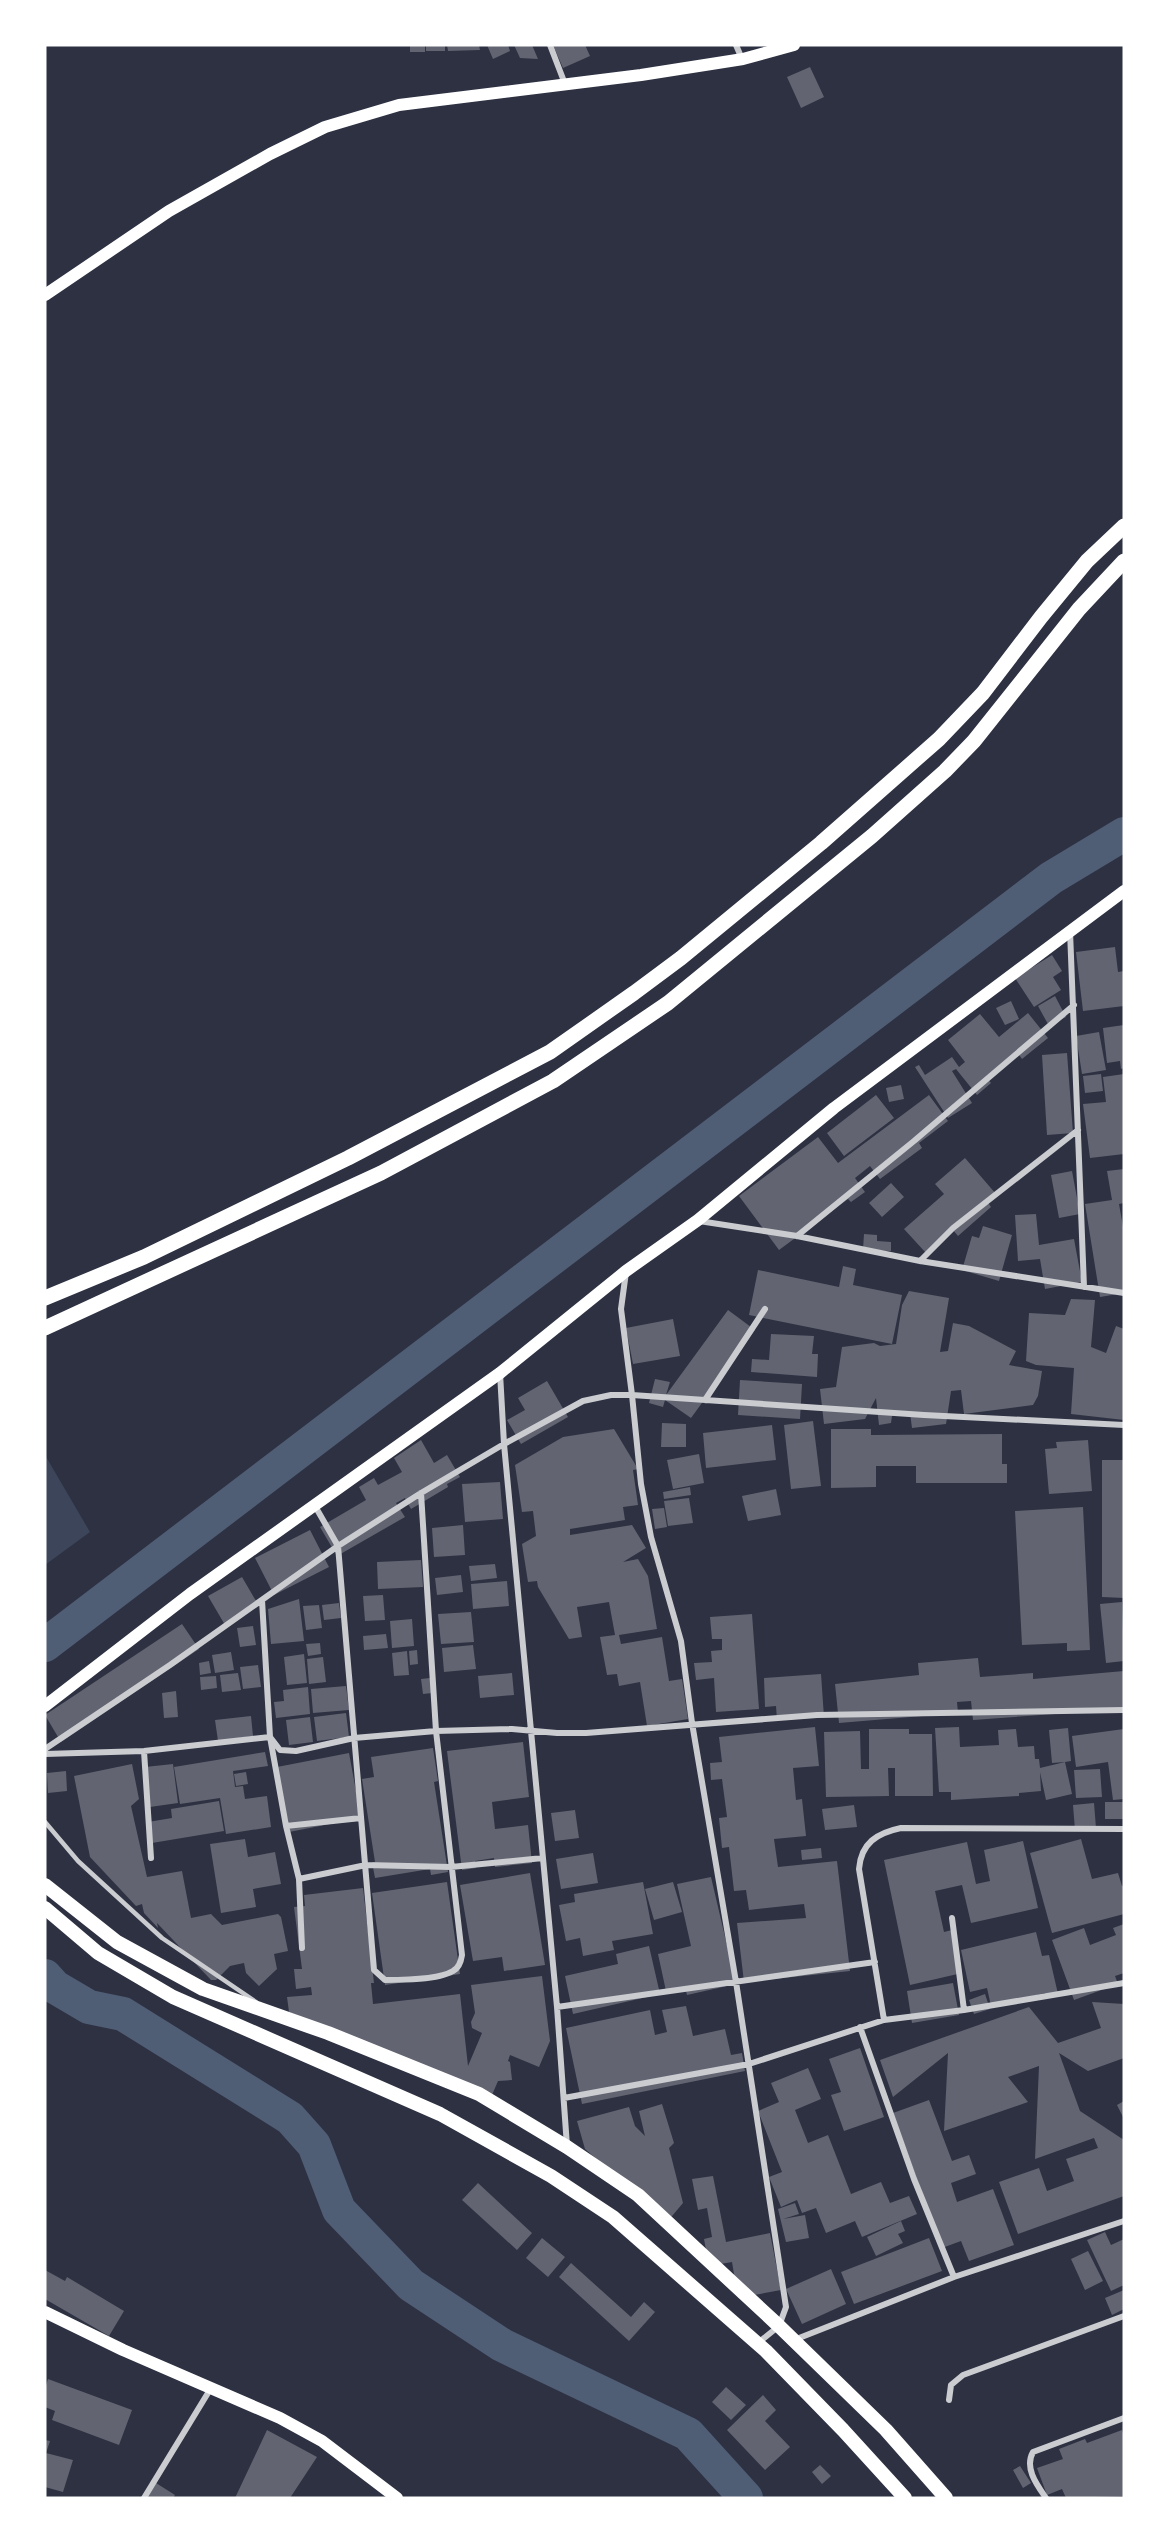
<svg xmlns="http://www.w3.org/2000/svg" width="1169" height="2543" font-family="Jost,sans-serif">
<style>
.green{fill:#3c4559}
.lines{fill:none;stroke-linecap:round;stroke-linejoin:round}
.river{stroke:#4f5d75;stroke-width:34}
.building{fill:#626471}
.service{stroke:#caccd0;stroke-width:4.5}
.minor{stroke:#caccd0;stroke-width:6}
.secondary{stroke:#fff;stroke-width:12}
.primary{stroke:#fff;stroke-width:14}
.trunk{stroke:#fff;stroke-width:15}
</style>
<rect width="100%" height="100%" fill="#2d3142"/>
<path class="green" d="M45,1455l45,77 -45,33z"/>
<g class="lines">
<path class="river" d="M45,1645l1006,-767 73,-44
M45,1976l10,11 34,20 34,7 167,104 24,27 25,65 72,75 91,60 186,89 58,64"/>
</g>
<path class="building" d="M410,45h15v7h-15z
M426,45h19v6h-19z
M447,45h32l1,5 -32,1z
M487,45h21l2,6 -17,8z
M514,45h18l6,14 -18,-1z
M553,45h32l5,11 -27,12z
M810,67l14,30 -23,11 -14,-31z
M1115,947l3,25 6,-1v35l-41,5 -7,-59z
M1052,955l10,16 -9,6 8,13 -27,17 -19,-29z
M1055,996l11,21 -17,9 -11,-20z
M1011,1001l8,18 -14,6 -9,-17z
M1028,1013l20,25 -26,21 -5,-7 -31,25 5,6 -14,12 -21,-26 -4,2 20,32 -24,15 -33,-51 4,-2 6,10 27,-18 7,10 6,-5 -17,-22 32,-26 19,23z
M1124,1025v43l-3,1 -1,-8 -13,2 -4,-35z
M1099,1032l7,38 -24,4 -6,-38z
M1067,1053l6,80 -26,2 -5,-80z
M1101,1074l2,17 -18,2 -2,-17z
M1124,1074v80l-34,4 -7,-54 23,-2 -3,-25z
M901,1085l3,14 -15,3 -3,-14z
M876,1095l18,23 -50,38 -17,-23z
M929,1095l19,26 -29,22 3,5 -42,31 -10,-13 -15,12 10,14 -14,10 -3,-3 -69,51 -40,-54 79,-59 20,26z
M965,1158l31,36 -9,7 4,6 -33,29 -5,-6 -27,23 -22,-24 40,-35 -9,-10z
M1124,1169v34l-5,1 5,28v61l-24,4 -15,-93 27,-4 -5,-29z
M1072,1171l8,43 -21,4 -8,-43z
M891,1183l13,14 -22,20 -13,-14z
M1036,1214l3,31 35,-6 8,43 -37,7 -5,-30 -22,2 -3,-46z
M983,1226l29,9 -13,46 -37,-11 10,-34 7,2z
M864,1234l13,1v6l14,1v9l-28,-1z
M843,1266l13,3 -3,16 49,10 -10,49 -143,-29 9,-45 81,17z
M909,1291l40,7 -9,54 8,-1 5,-28 16,3 47,25 -7,14 33,6 -4,25 -5,9 -69,9 -3,-24 -10,1 -5,33 -34,4 -2,-15 -18,3 -1,7 -12,2 -3,-27 -11,21 -41,5 -4,-35 16,-2 6,-40 32,-4 6,3 16,-2 6,-39z
M1071,1299l24,1 -4,47 15,6 10,-27 8,3v91l-53,-6 3,-46 -38,-3 -10,-4 3,-48 36,2z
M728,1310l27,20 -64,88 -26,-18 -2,7 -14,-4 6,-24 15,3 -4,13z
M673,1319l7,37 -47,8 -7,-36z
M771,1334l43,2 -2,18h6l-1,23 -66,-5 1,-13 17,1z
M740,1380l62,4 -2,35 -62,-4z
M547,1381l21,36 -47,27 -14,-24 18,-10 -7,-12z
M813,1421l8,65 -30,3 -7,-64z
M662,1423l24,1v23h-25z
M772,1425l4,35 -70,8 -3,-35z
M614,1429l24,40 -5,1 5,35 -15,2 2,13 -55,9v6l62,-10 14,23 -23,14 15,-3 10,17 9,53 -38,6 2,9 41,-7 7,44 13,-2 6,40 -41,7 -7,-44 -21,4 -2,-12 -10,1 -7,-38 15,-2 -6,-33 -32,5 5,30 -13,2 -31,-52 -1,-6 -9,1 -6,-38 14,-8 -3,-25 -11,1 -7,-47 48,-28z
M831,1429h40v6l131,-1v30h5v19h-91v-17h-40v21l-45,1z
M421,1440l13,23 13,-8 13,22 -13,7 1,3 -37,22 -6,-11 -9,5 9,14 -68,39 -17,-29 46,-27 -7,-13 15,-9 4,7 24,-13 -8,-14z
M1088,1440l4,51 -43,3 -4,-45 12,-1 -1,-6z
M699,1454l5,29 -31,6 -6,-29z
M1102,1460h22v138l-22,-1z
M500,1482l3,37 -38,3 -3,-38z
M690,1487l1,8 -27,4 -1,-7z
M776,1489l5,26 -33,6 -6,-25z
M689,1498l4,25 -25,3 -4,-25z
M1083,1507l7,143 -23,1v-8l-45,2 -7,-134z
M664,1508l3,19 -12,2 -3,-20z
M463,1525l2,30 -31,2 -2,-29z
M310,1530l19,37 -55,28 -19,-37z
M421,1560l2,27 -45,2 -1,-27z
M495,1564l2,14 -26,3 -2,-15z
M461,1575l2,17 -26,3 -2,-17z
M242,1577l17,29 -34,19 -17,-29z
M507,1581l2,25 -36,3 -2,-25z
M383,1595l2,25 -20,1 -2,-25z
M299,1599l5,42 -33,3 -3,-35z
M1122,1602l2,59 -18,2 -6,-59z
M339,1603l2,15 -17,2 -2,-15z
M319,1605l3,23 -16,2 -3,-24z
M471,1612l3,30 -33,2 -3,-30z
M752,1614l7,95 -43,3 -2,-34 -18,2 -2,-17 18,-1 -1,-11 11,-1v-11h-10l-2,-22z
M412,1619l2,27 -22,2 -2,-27z
M182,1624l17,25 -138,93 -16,-27z
M253,1626l3,19 -16,2 -3,-19z
M386,1634l2,14 -24,2 -1,-14z
M320,1643l1,11 -13,2 -2,-12z
M473,1645l3,24 -32,3 -2,-24z
M417,1650l1,14 -8,1 -1,-14z
M407,1651l2,24 -15,1 -2,-23z
M231,1652l3,18 -19,3 -3,-18z
M304,1654l3,29 -20,2 -3,-28z
M323,1657l3,25 -17,2 -2,-25z
M978,1658l2,19 53,-4v6l91,-8v38l-151,11 -2,-19 -14,1 1,11 -119,10 -4,-39 84,-9 -1,-12z
M209,1661l2,12 -11,2 -1,-12z
M258,1665l3,22 -18,2 -3,-22z
M238,1673l3,17 -19,2 -2,-17z
M512,1673l2,22 -34,3 -2,-22z
M821,1674l3,43 -47,3 -1,-14 -11,1 -1,-29z
M216,1676l1,12 -16,2 -1,-13z
M430,1678l2,15 -9,1 -2,-15z
M346,1686l3,24 -36,3 -2,-24z
M308,1687l2,27 -34,4 -2,-16 10,-1 -1,-11z
M176,1691l2,26 -14,1 -2,-25z
M346,1713l3,24 -32,4 -3,-24z
M251,1716l2,20 -35,5 -3,-21z
M310,1717l3,25 -24,3 -3,-25z
M815,1727l4,39 -26,2 3,32 6,-1 4,37 -32,3 4,28 59,-6 13,110 -106,11 -7,-59 69,-5 -2,-14 -55,6 -3,-20 -12,1 -5,-44 -7,1 -3,-30 8,-1 -5,-38 -11,1 -1,-17 12,-1 -3,-25z
M959,1727l1,20 39,-2 -1,-15 18,-1 2,18 16,-1 1,13h4l1,9 25,-6 -13,1 -3,-33 19,-2 3,33 -6,1 7,32 -26,6 -6,-28 1,19 -22,2v3l-68,4v-8h-12l-4,-64z
M869,1729h40v5h23l1,62h-38v-28h-7l1,28 -63,1 -2,-65 36,-1 1,38h8z
M1124,1729v70l-11,1 -5,-38 -32,5 -4,-31z
M523,1742l6,55 -37,5 3,27 33,-4 4,38 -37,4 -1,-9 -19,3 1,7 -14,2 -15,-119z
M433,1748l5,33 -4,1 14,90 -17,3 -1,-6 -55,9 -3,-16h3l-13,-83 12,-2 -3,-20z
M265,1752l3,14 -35,5 2,16 8,-1 2,13 22,-3 4,31 -45,7 -6,-36 -40,6 -6,-37z
M349,1753l12,65 -72,14 -12,-65z
M132,1764l7,35 -8,7 16,71 35,-6 9,47 20,-4 11,11 56,-11 3,3 7,34 -14,3 3,15 -18,17 -13,-13 -2,-10 -14,3 -14,14h-5l-54,-57 1,5 -14,-15 -2,-9 -6,2 -46,-49 -16,-81z
M173,1764l5,39 -28,4 -5,-40z
M1100,1769l2,28 -26,1 -2,-28z
M66,1771l1,20 -19,2 -1,-20z
M246,1772l2,12 -12,2 -2,-12z
M219,1801l5,30 -72,12 -4,-21 24,-4 -1,-9z
M1105,1802h19v17h-19z
M1094,1803l2,25 -21,2 -2,-25z
M854,1805l3,22 -32,3 -3,-21z
M575,1810l4,28 -24,3 -4,-28z
M245,1839l3,18 27,-5 6,32 -28,5 3,18 -35,6 -11,-69z
M1081,1839l11,40 26,-6 4,13 2,-1v29l-72,19 -22,-80z
M1023,1841l15,67 -67,15 -9,-38 -27,6 9,41 8,-2 10,43 -52,12 -26,-125 83,-18 9,42 14,-3 -6,-31z
M821,1848l1,10 -20,2 -1,-10z
M593,1853l5,30 -37,6 -5,-30z
M530,1873l15,92 -41,6 -2,-14 -29,4 -13,-76z
M711,1877l25,107 -49,11 -2,-8 -19,4 -8,-37 33,-8 -14,-62z
M447,1882l13,92 -75,11 -13,-92z
M643,1882l10,52 -41,7 2,9 -31,6 -3,-18 -14,3 -7,-36 16,-3 -1,-8z
M673,1882l9,30 -28,8 -9,-31z
M363,1888l11,95h-3l2,21 87,-10 8,72 14,-33 -10,-5 -1,-6 4,-9 -4,-28 71,-9 8,65 -11,26 -29,-12 -2,6 2,1 2,18 -14,1 -6,14 -203,-83 -2,-15 25,-2 -1,-8 -15,2 -2,-20h8l-8,-62 11,-1 -1,-11z
M1124,1924v49l-9,3 3,8 -44,16 -22,-60 32,-12 6,17 26,-10 -3,-7z
M1036,1932l6,24 7,-1 9,39 -12,3 -1,-4 -54,13 -4,-18 -17,4 -9,-42z
M649,1946l11,48 -87,20 -8,-38 53,-12 -2,-10z
M953,1983l6,32 -47,8 -5,-32z
M985,1994l5,15 -16,5 -5,-14z
M1092,2002l32,2v54l-36,13 -29,-18 21,58 44,29v56l-106,38 -19,-52 40,-14 8,23 27,-10 -8,-22 32,-11 -4,-10 -59,21 4,-93 -31,11 20,25 -84,29 4,-78 -55,44 -13,-37 149,-53 29,36 43,-15z
M686,2006l7,30 32,-7 6,26 11,-2 3,18 -163,33 -16,-76 84,-18 5,25 12,-3 -5,-22z
M860,2048l24,69 -40,14 -13,-36 10,-3 -12,-33z
M808,2068l13,31 -26,11 13,33 20,-8 23,59 30,-12 9,21 19,-7 8,18 -55,23 -7,-16 -29,12 -10,-25 -14,5 -5,-13 -16,7 -12,-30 13,-5 -24,-61 21,-9 -8,-19z
M929,2100l23,61 17,-6 7,19 -25,9 6,19 36,-13 21,56 -45,16 -8,-20 -19,7 -49,-135z
M1124,2101v18l-7,-14z
M662,2104l12,39 -5,5 14,55 -16,19 -82,-73 -8,-28 52,-14 6,19 10,10 -6,-25z
M713,2176l13,66 44,-9 11,57 -43,8 -6,-36 -23,4 -5,-27 8,-2 -5,-29 -9,2 -6,-31z
M478,2183l54,50 -15,17 -55,-50z
M795,2203l4,11 -16,5 22,-4 4,23 -23,4 -8,-33z
M901,2221l4,10 -7,3 5,9 -27,13 -9,-19z
M1105,2232l6,13 13,-6v46l-13,6 -24,-51z
M542,2238l23,19 -17,20 -22,-19z
M929,2238l13,33 -88,33 -13,-32z
M1088,2251l15,30 -18,9 -14,-31z
M571,2263l60,54 13,-15 11,10 -26,29 -70,-64z
M831,2269l15,35 -44,20 -16,-35z
M45,2270l20,11 2,-4 57,34 -15,25 -64,-37z
M1124,2290v19l-12,6 -7,-17z
M48,2379l84,31 -13,35 -67,-25 3,-9 -10,-4v-18z
M726,2387l20,18 -15,15 -19,-18z
M763,2395l13,15 -11,11 25,26 -25,23 -38,-40z
M267,2430l50,27 -27,41h-55z
M1122,2430l2,6v60l-58,2 -4,-9 -15,6 -10,-27 26,-9 -4,-10 26,-10 2,4z
M45,2440l5,1 -4,12 27,7 -10,32 -18,-5z
M820,2465l11,11 -9,8 -10,-12z
M1020,2466l11,17 -8,5 -10,-18z
M156,2483l19,12 -2,3h-27z"/>
<g class="lines">
<path class="service" d="M45,1822l33,39 84,77 94,64"/>
<path class="minor" d="M550,45l15,39
M736,45l6,14
M1070,931l14,356
M699,1221l98,15 123,25 204,32
M797,1236l117,-95 160,-136
M920,1261l33,-33 125,-98
M626,1272l-5,37 11,86 292,20 200,10
M500,1373l4,71 53,563 10,139
M705,1400l60,-91
M315,1506l23,40 36,424 11,10c17,0 53,0 68,-9 6,-3 8,-9 9,-16l-26,-224 -15,-238
M262,1600l8,137 16,89 13,53 3,69
M45,1749l125,-84 168,-119 83,-53 83,-49 79,-43 28,-6h21l9,89 10,53 30,104 11,82 44,259 50,325 -7,19 -21,17
M144,1751l7,107
M45,1754l99,-3 126,-14 10,13 16,1 58,-13 82,-7 76,-2 45,4h29l231,-18 307,-5
M286,1826l75,-8
M299,1879l67,-14 85,2 92,-9
M952,1918l12,92
M557,2007l318,-45
M884,2020l-25,-151c2,-26 18,-36 42,-41l223,1
M860,2027l54,152 40,98
M564,2098l185,-34 135,-44 80,-10 160,-27
M794,2340l160,-63 170,-56
M949,2400l2,-15 12,-10 161,-59
M144,2498l67,-110
M1046,2498c-9,-13 -22,-30 -13,-46l91,-34"/>
<path class="secondary" d="M45,295l124,-84 101,-57 55,-27 74,-22 242,-30 102,-16 51,-14
M45,1706l145,-112 310,-221 126,-102 72,-51 136,-112 290,-217
M45,2312l78,38 157,68 42,23 75,57"/>
<path class="primary" d="M45,1885l72,57 86,47 125,44 151,61 88,53 71,48 141,131 107,104 60,68
M45,1908l53,45 75,44 267,117 111,62 62,41 153,134 77,79 62,68"/>
<path class="trunk" d="M45,1298l99,-41 204,-99 202,-106 84,-59 47,-35 140,-115 118,-104 44,-46 58,-76 46,-56 37,-35
M45,1328l336,-155 172,-92 115,-78 204,-167 73,-65 29,-30 105,-132 45,-48"/>
</g>
<rect width="1169" height="2543" fill="none" stroke="#ffffff" stroke-width="93"/>
</svg>
